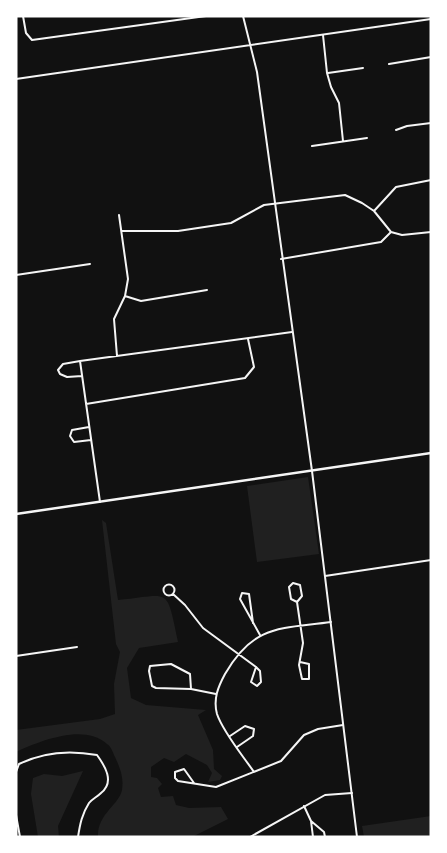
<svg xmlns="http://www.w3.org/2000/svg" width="447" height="853" font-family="'IBM Plex Serif',serif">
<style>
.green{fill:#202020}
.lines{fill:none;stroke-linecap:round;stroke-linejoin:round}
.minor{stroke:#f5f5f5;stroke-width:2}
.tertiary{stroke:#f5f5f5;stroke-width:2}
.secondary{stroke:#f5f5f5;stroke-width:2.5}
</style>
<rect width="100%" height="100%" fill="#111"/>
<path class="green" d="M308,477l11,77 -62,8 -10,-76z
M102,520l4,3 12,77c53,-5 48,-15 60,42l-39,6 -12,20 4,30 15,7 60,5 -8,5 15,35 1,19 8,7 -2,4 -12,2 4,-9 -5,-8 -21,-11 -12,8 -10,-4 -13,9v10l6,1 5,6 -4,4 3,9 12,-1 3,9 13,3 32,-1 7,12 -36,18h-94c-1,-23 21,-32 24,-47 2,-13 -2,-22 -7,-33 -2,-4 -4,-11 -8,-13 -23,-21 -67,-3 -91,8v-22l84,-11 15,-5 -1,-30 6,-32 -4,-8z
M83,771l-25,55 1,11h-21l-7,-43 2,-16 11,-4 18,2z
M431,816v21h-67l-2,-11z"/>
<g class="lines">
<path class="minor" d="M23,16l3,17 6,7 174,-24
M323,35l4,38 4,14 8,16 4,38
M389,64l42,-7
M328,73l35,-5
M396,130l11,-4 24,-3
M312,146l55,-8
M374,211l22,-24 35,-7
M122,231h56l53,-8 33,-18 81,-10 17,8 12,8 17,21 11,3 29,-3
M281,259l100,-17 10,-10
M16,275l74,-11
M125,296l16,5 66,-11
M117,356l-3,-37 11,-23 3,-17 -9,-64
M80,361l20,141
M82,376l-15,1 -7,-3 -2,-4 5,-6 17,-3 212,-29
M86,404l159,-26 9,-11 -6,-28
M89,427l-17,3 -2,6 4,6 17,-2
M325,576l106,-16
M163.5 590a5.5 5.5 0 1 1 11 0a5.5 5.5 0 1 1-11 0Z
M173,594l12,11 18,23 53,39 4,4 1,11 -4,4 -6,-4 5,-15
M297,602l-6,-3 -2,-12 4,-4 7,2 2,11 -5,6 6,41 -4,22 3,14h7v-15l-9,-2
M253,623l-4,-29 -7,-1 -2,6 20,36
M16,656l61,-9
M171,664l19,10 1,15 -35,-1 -4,-2 -3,-15 1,-5z
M191,689l25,5
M230,736l15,-10 9,3 -1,7 -16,11
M16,772l3,-8c24,-12 51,-14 78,-9 8,11 18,27 4,38 -4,4 -9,6 -12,10 -7,11 -9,21 -11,34
M254,772c-11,-16 -31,-40 -37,-58 -4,-15 1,-27 8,-40 29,-50 55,-45 106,-52
M194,783l-10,-14 -9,3v6l3,3 38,6 65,-26 23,-26 14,-6 25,-4
M304,806l7,15 2,16
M16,815l4,22
M311,821l13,11 1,5
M250,837l75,-42 27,-2"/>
<path class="tertiary" d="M243,16l14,56 55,399 45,366
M16,79l415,-60"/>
<path class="secondary" d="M16,514l415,-61"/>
</g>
<rect width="447" height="853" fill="none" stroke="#ffffff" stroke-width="35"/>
</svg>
